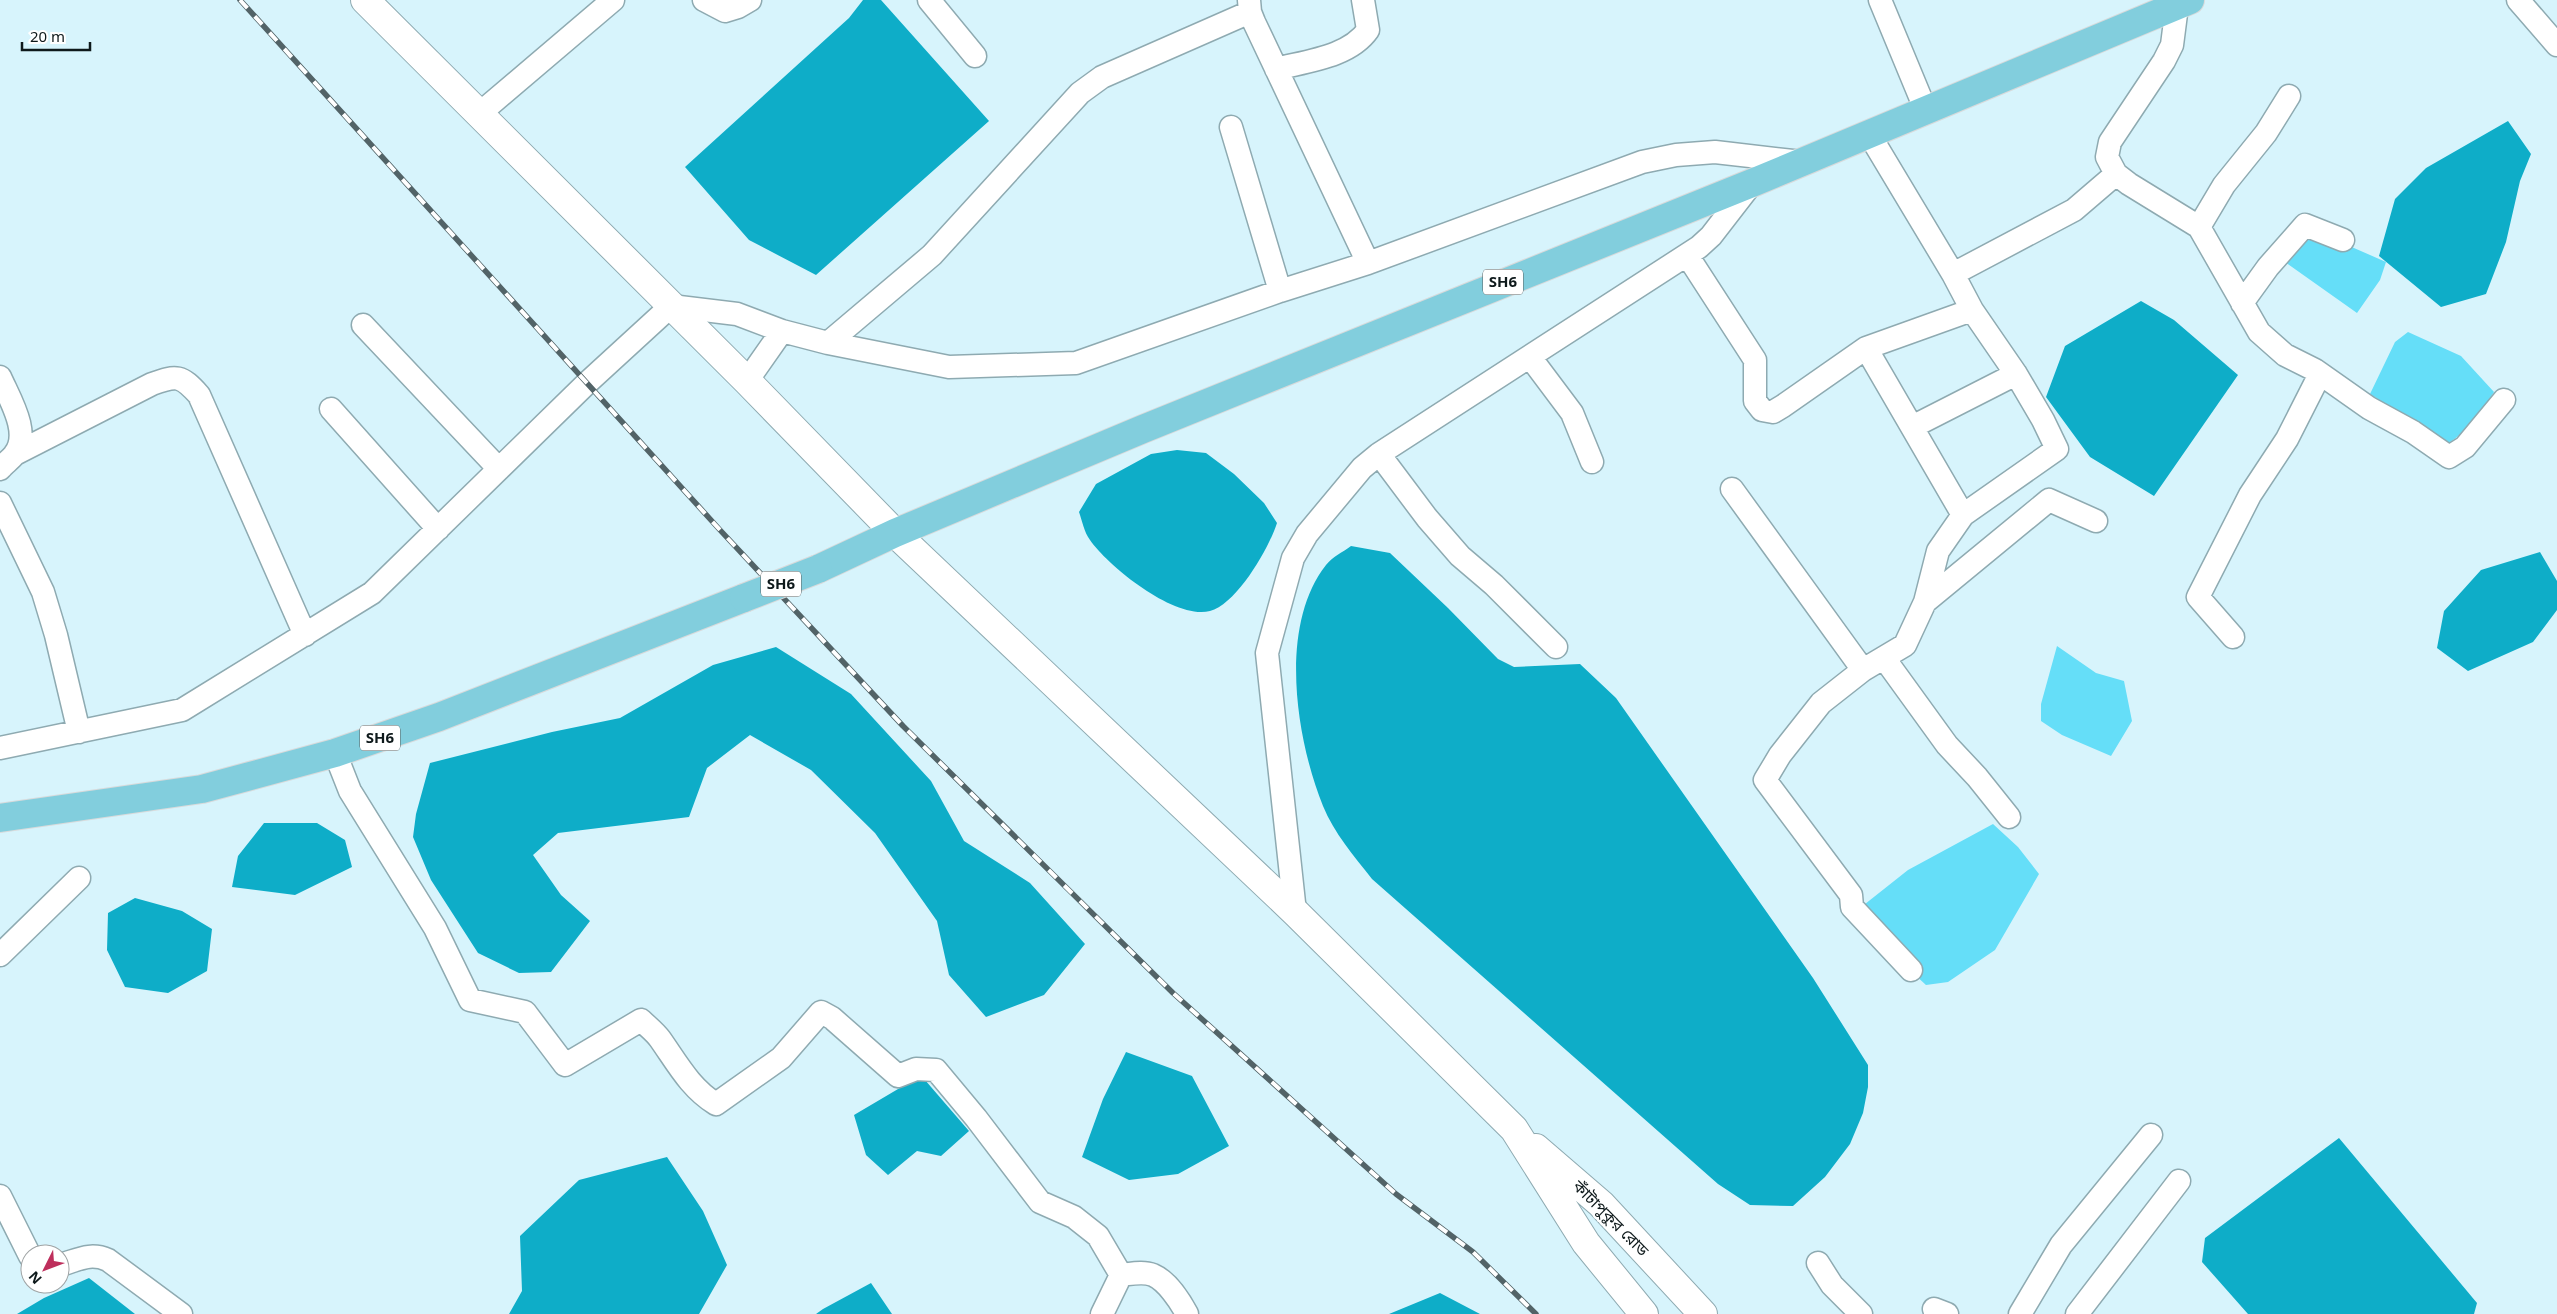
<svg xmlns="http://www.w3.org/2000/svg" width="2557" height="1314" font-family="'Noto Sans','Noto Sans Bengali',sans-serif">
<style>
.green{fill:#65def8}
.water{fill:#0eadc8}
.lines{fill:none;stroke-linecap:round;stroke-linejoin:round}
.street-casing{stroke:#8eaab1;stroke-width:25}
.secondary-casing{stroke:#8eaab1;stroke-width:30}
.primary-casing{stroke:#d8dadb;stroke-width:30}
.street{stroke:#fff;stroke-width:22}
.secondary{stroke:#fff;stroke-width:28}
.primary{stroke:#82cedd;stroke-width:28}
.rail-casing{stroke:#526367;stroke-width:5.5}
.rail{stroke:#fff;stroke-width:4;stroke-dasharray:11;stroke-linecap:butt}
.primary-bridge-casing{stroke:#d8dadb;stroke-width:30;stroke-linecap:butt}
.primary-bridge{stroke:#82cedd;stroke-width:28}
.labels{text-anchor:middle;stroke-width:4.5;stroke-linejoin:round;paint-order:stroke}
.shield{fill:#fff;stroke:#565e5f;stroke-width:1}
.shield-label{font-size:15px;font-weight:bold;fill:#0e191b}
.street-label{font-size:16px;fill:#0e191b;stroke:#fff}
</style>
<rect width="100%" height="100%" fill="#d7f4fc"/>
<path class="green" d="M2306,227l80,35 -6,18 -23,33 -79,-56z
M2408,332l53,24 33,36c-13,21 -26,39 -47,52l-77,-50 25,-52z
M2057,646l39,27 28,8 8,40 -21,35 -49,-21 -21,-14v-17z
M1993,824l25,23 21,27 -44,76 -47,32 -22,3 -53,-49 -13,-28 48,-38z"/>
<path class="water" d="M863,0h18l108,121 -173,154 -67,-35 -64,-73 164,-149z
M2508,121l23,33 -11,27 -14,61 -20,52 -45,13 -62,-51 16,-57 31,-31z
M2141,301l33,19 64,55 -84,121 -64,-39 -44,-60 19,-51z
M1177,450l29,3 28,21 30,29 13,20c-8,25 -40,81 -67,88 -35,9 -101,-44 -120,-71 -6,-8 -8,-20 -11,-28l17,-28 55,-30z
M1351,546l39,7 58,55 50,51 16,8 66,-3 36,34 197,280 55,87v22l-5,26 -13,31 -25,33 -32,29 -43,-1 -32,-21 -346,-305c-18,-23 -38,-46 -49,-73 -27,-67 -45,-180 3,-241 6,-8 17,-13 25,-19z
M2540,552l17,29v29l-24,32 -65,29 -31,-23 7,-37 37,-41z
M776,647l75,47 80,87 33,60 66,42 55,61 -41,51 -58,22 -37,-42 -12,-54 -62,-88 -64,-63 -61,-35 -43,33 -18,49 -131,16 -25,22 28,40 29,26 -39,51 -32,1 -41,-20 -47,-73 -18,-43 3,-23 14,-51 122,-31 68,-14 93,-53z
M264,823h53l28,17 7,27 -57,28 -63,-8 6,-31z
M135,898l47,13 30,18 -5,42 -39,22 -43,-6 -18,-37 1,-37z
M1126,1052l66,24 37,70 -51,28 -49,6 -47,-23 21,-58z
M915,1079l10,1 44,51 -28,25 -24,-5 -29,24 -22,-20 -12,-40z
M2339,1138l138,165 -3,11h-226l-46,-52 3,-24z
M667,1157l36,54 24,54 -28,49h-190l13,-23 -2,-55 59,-56z
M89,1278l46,36h-118l27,-16z
M871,1283l21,31h-76l7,-5z
M1440,1293l40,21h-91z"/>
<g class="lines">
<defs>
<path id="street" d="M704,0l21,11 13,-4 12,-7
M929,0l46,56
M1249,0l1,12 4,10 114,241
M1880,0l46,111
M2174,0l3,6 -5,39 -8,16 -54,81 -3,15 9,17 13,10 70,43 60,105 26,23 30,15 54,38 44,24 36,25 16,-10 39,-47
M2518,0l39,45
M1276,69c31,-8 73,-12 92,-39l-5,-30
M479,114l134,-114
M1231,127l49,164
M1869,134l84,140 19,36 44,64 27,46 14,29 -94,66 -25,36 -13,51 -20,43 -42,25 -42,33 -41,52 -15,25 86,115 1,12 59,63
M2199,227l25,-42 42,-52 23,-37
M1687,255l68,105v41l7,9 11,2 10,-6 83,-58 106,-38
M1953,274l121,-64 42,-36
M2242,303l26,-36 37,-42 38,15
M363,325l136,144
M828,343l104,-88 148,-162 22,-16 148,-65
M1866,348l97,167
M1530,357l42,56 20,49
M0,377c9,21 32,57 14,78 -4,5 -10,9 -14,14
M747,381l35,-50
M331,409l107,120
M1912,427l104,-53
M15,454l137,-70c25,-9 29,-9 47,11l106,240
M1379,454l48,64 33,38 34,29 62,62
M1732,489l131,181
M0,503l43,89 13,43 23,97
M1925,602l124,-102 47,21
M2233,637l-35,-40 52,-102 37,-56 33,-65
M1884,658l63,87 30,32 32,40
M0,748l182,-38 190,-117 215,-210 84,-77 66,8 45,17 46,12 121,24 127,-4 204,-72 88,-28 274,-101 34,-7 39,-3 87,10
M335,753l15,38 85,137 35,72 55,12 40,53 76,-45c6,6 14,12 19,19 17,24 30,49 56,65l65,-46 40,-46 11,6 66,58 18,-7 20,1 40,48 64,84 34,15 24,19 23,39 -19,39
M1295,912l-28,-259 26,-95 14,-24 55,-66 17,-14 320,-207 12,-11 41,-53
M0,955l79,-77
M0,1196l30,60
M1818,1263l14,22 29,29
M60,1265c18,-5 30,-13 48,-5l73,54
M1121,1275c10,-1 22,-4 32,0 14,6 27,26 34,39
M1934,1309l13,5
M2020,1314l41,-69 90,-110
M2077,1314l102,-133"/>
<path id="secondary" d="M365,0l382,381 148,152 400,379 219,217 72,114 58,71
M1536,1148l65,56 102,110"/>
<path id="primary" d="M818,569l77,-36 248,-104 609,-246 438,-183
M0,818l202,-29 133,-36 104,-36 305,-119"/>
</defs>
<use href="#street" class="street-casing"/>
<use href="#secondary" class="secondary-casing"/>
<use href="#primary" class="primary-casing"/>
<use href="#street" class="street"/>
<use href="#secondary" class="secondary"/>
<use href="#primary" class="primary"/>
<defs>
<path id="rail" d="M240,0l480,530 183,196 270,267 223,201 77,58 63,62"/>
</defs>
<use href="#rail" class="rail-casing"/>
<use href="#rail" class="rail"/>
<defs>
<path id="primary-bridge" d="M744,598l74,-29"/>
</defs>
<use href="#primary-bridge" class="primary-bridge-casing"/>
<use href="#primary-bridge" class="primary-bridge"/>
</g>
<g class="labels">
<g class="shield">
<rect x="1483" y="269.5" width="40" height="25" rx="4"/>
<rect x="761" y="571.5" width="40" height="25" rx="4"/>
<rect x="360" y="725.5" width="40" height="25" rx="4"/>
</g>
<g class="shield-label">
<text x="1503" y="287">SH6</text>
<text x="781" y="589">SH6</text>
<text x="380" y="743">SH6</text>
</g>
<g class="street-label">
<text transform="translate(1611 1218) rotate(45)" y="6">কাঁটাপুকুর রোড</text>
</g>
</g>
<g transform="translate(45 1269) rotate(228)"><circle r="24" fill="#ffffff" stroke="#9fa3a4"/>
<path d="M0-4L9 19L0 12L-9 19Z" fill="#be2f5c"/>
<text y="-8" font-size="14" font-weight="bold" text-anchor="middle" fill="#0e191b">N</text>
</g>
<path d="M22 42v8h68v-8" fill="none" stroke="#0e191b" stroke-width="2.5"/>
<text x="30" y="42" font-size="15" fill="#0e191b" stroke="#ffffff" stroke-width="4" paint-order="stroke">20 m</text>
</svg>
